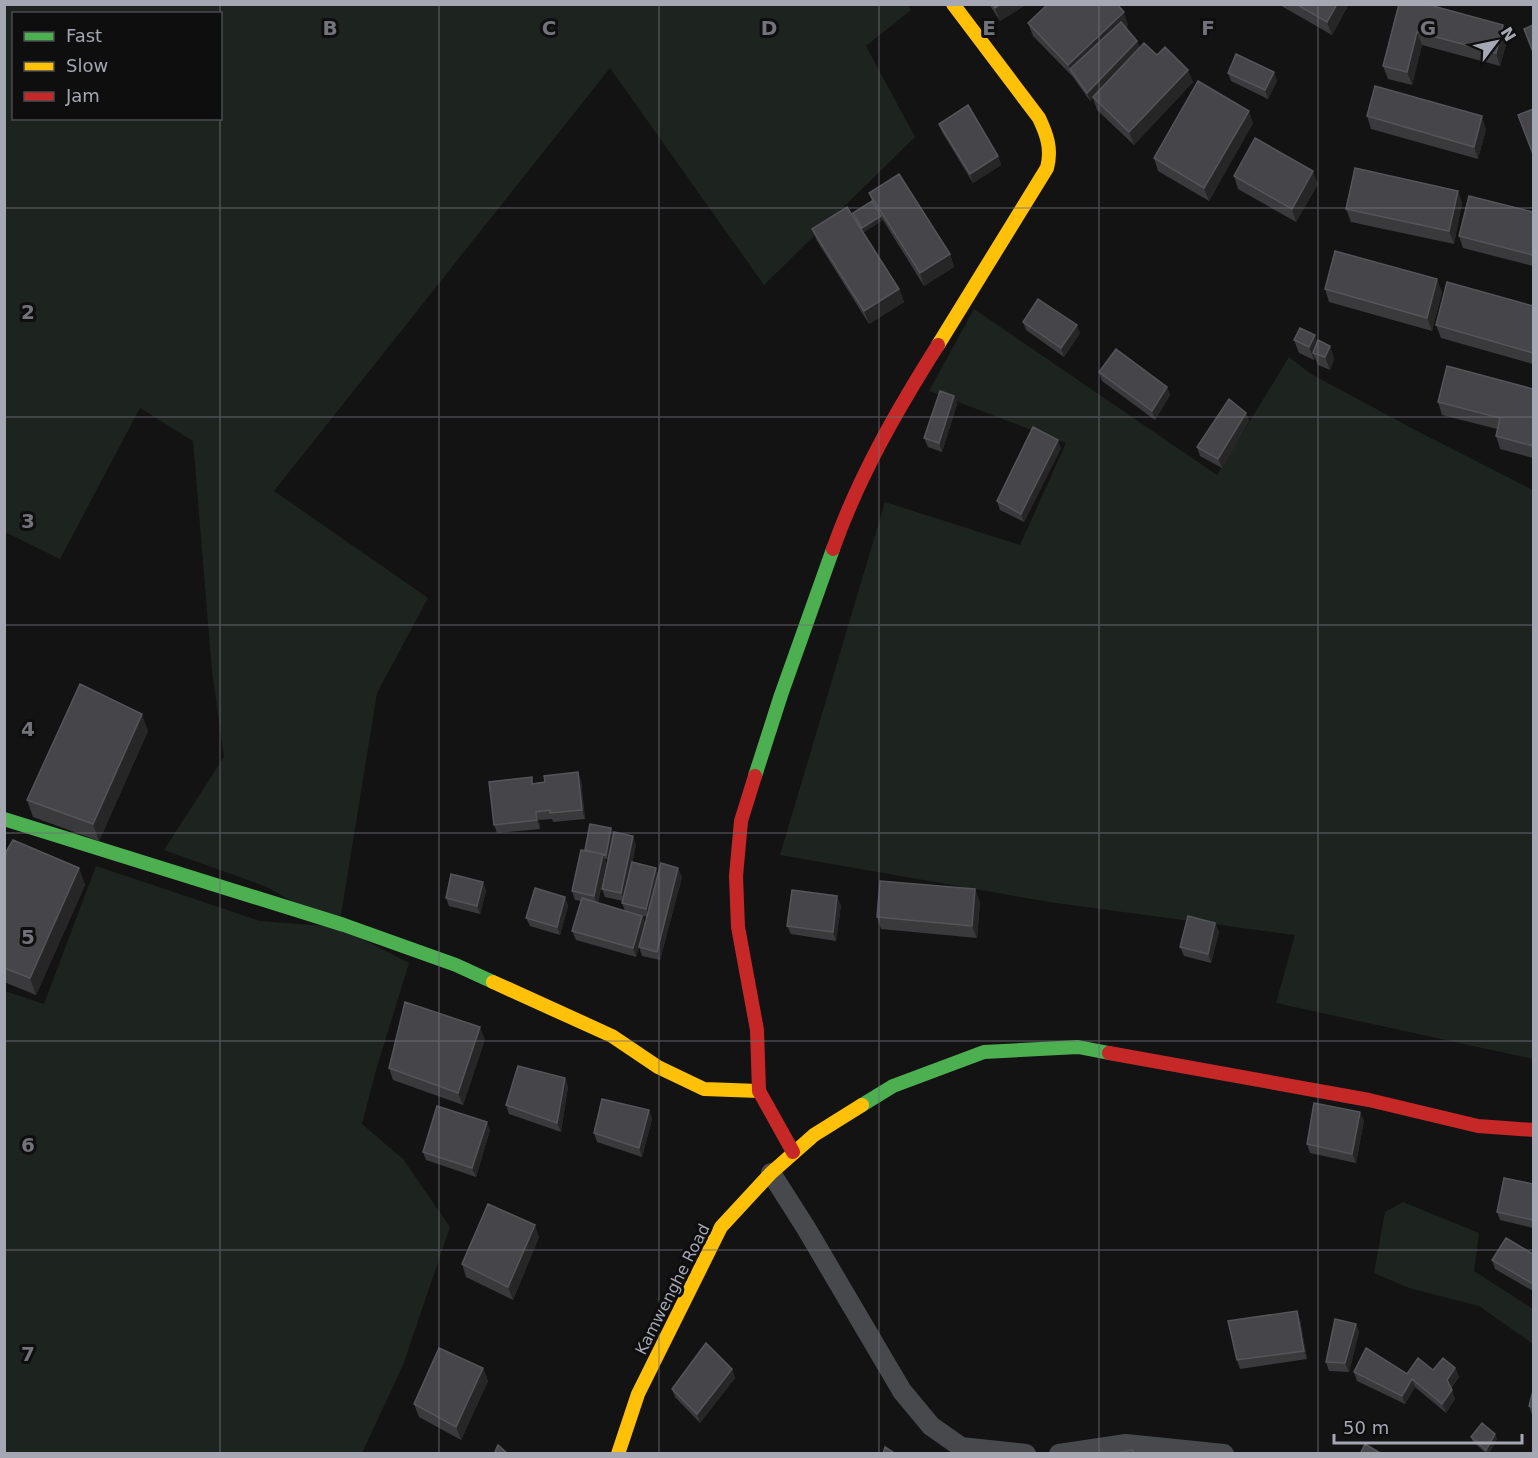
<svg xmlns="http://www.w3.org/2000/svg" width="1538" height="1458" font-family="'DejaVu Sans',sans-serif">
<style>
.green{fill:#1d241f;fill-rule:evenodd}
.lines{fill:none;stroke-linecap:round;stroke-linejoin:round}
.street{stroke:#48494c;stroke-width:20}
.fast{stroke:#4caf50;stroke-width:14}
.slow{stroke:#ffc107;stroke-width:14}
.jam{stroke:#c62828;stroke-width:14}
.wall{fill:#3a3a3d;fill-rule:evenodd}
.shaded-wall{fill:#262627}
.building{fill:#46464a;stroke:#54555a;stroke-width:1.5}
.grid{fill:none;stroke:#72737b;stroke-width:1.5;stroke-opacity:0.55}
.labels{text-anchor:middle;stroke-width:6;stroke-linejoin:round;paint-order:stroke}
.street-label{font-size:16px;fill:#a5a7b3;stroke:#0e0e0f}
.grid-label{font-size:20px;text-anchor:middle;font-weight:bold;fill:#72737b;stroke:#0e0e0f;stroke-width:6;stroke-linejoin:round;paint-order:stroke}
</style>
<rect width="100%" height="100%" fill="#131314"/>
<path class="green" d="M907,4l4,6 -45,36 49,91 -151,148 -154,-217 -336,423 154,107 -51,95 -38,234 70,36 -33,107 -14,54 41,35 47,68 -47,138 -41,88h-357v-462l39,13 52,-138 164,55 77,6 -70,-40 -103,-37 60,-93 -12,-86 -19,-230 -53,-33 -80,151 -55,-27 -1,-527zM14,14h206v104h-206z
M974,309l243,166 72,-118 22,17 108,58 114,58v569l-257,-56 19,-68 -246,-33 -269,-47 105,-353 135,43 46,-102 -137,-52z
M1403,1202l76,31 -5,38 59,38v35l-54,-38 -70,-18 -35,-15 11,-61z"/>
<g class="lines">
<path class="street" d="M771,1173l35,55 96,163 29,35 30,21 65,7
M1059,1454l67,-10 98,10"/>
<path class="fast" d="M755,776l26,-81 52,-146
M4,819l340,106 112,40 37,17
M862,1105l31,-19 91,-34 94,-5 31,6"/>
<path class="slow" d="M938,345l109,-177c5,-19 0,-33 -8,-50l-86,-114
M493,982l119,54 46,31 46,22 55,2
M618,1454l20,-60 83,-167 50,-54 43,-38 48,-30"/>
<path class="jam" d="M833,549c26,-73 64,-139 105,-204
M755,776l-14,45 -5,55 2,51 19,103 2,61 34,61
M1109,1053l260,47 109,26 56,4"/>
</g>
<path class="wall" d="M989,4h38l-27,17z
M1278,4h71l-17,31z
M1399,4l109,33 -8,29 -78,-21 -10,40 -24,-6 -5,-13z
M1028,23l100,2 -2,2 11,14 3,7 17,7 36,27 -59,63 -37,-35 -4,-12 -3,3 -17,-24 -40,-41z
M1274,72l3,9 -9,18 -37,-18 -3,-8z
M1367,116l119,13 -8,30 -107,-30z
M1253,123l-44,78 -51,-30 -4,-13z
M939,124l59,32 3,9 -28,18 -31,-51z
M1234,176l84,8 -22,38 -58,-33z
M1458,191l4,12 -8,41 -103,-22 -5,-13z
M869,193l81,61 4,13 -30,19 -41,-66 -19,12 -9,-14 -2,-5 19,-12z
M1533,212v54l-70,-18 -4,-12z
M812,229l87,60 5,13 -35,22 -52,-83z
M1325,289l117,3 -10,39 -103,-29z
M1533,306v58l-92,-26 -5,-13z
M1023,322l57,11 -16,24 -38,-27z
M1294,340l23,2 13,4 4,13 -4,11 -12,-5 -3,-7 -1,2 -15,-7z
M1099,372l68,15 3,8 -15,25 -53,-39z
M1533,389v69l-33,-9 -4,-13 1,-7 -55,-14 -4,-13z
M954,396l3,8 -15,48 -14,-5 -4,-9z
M1246,413l3,8 -27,47 -22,-12 -3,-9z
M1061,448l-37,74 -24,-12 -3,-9z
M148,731l-49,110 -66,-24 -6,-17z
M578,772l3,9 4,38 -32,3 -1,-3 -13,1 1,9 -43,4 -3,-8 40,-42 11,-1z
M611,828l2,4 -5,27h-3l1,4 -8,40 27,8 -3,-8 1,-2 -18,-4 -3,-8 34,-44 -4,18 24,5 2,7 24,2 -22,83 -18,-4 -3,-9 6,-20 -9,30 -60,-17 -4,-9 9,-30 -6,-1 -3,-9 13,-41zM643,916l4,1 -2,7z
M4,855l75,13 6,17 -49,110 -32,-13z
M483,882l3,9 -6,23 -31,-8 -3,-8z
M565,897l3,9 -8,29 -30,-9 -4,-8z
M980,902l-3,36 -96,-9 -4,-12z
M841,905l-5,36 -45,-7 -4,-8z
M1215,923l4,9 -8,31 -27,-7 -4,-9z
M485,1039l-22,66 -70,-25 -4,-12z
M565,1078l3,9 -7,45 -52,-18 -3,-9z
M649,1110l3,9 -10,38 -45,-15 -3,-9z
M1364,1120l-8,43 -46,-10 -3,-9z
M490,1130l-14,47 -50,-17 -3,-8z
M1533,1184v44l-33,-8 -3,-8z
M539,1237l-26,63 -47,-23 -4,-13z
M1533,1254v37l-38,-22 -3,-9z
M1300,1320l7,39 -67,10 -3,-9z
M1356,1324l3,8 -10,40 -20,-1 -3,-9z
M483,1368l5,13 -27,59 -42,-23 -5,-13z
M1455,1368l4,9 -8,11 4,11 -9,14 -31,-26 -10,17 -48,-23 -3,-9 53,2 26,-4z
M732,1369l3,9 -35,45 -25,-26 -3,-8z
M1533,1391v24h-1l-3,-9z
M1495,1434l2,5 -8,15h-2l-14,-12 -2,-5z"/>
<path class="shaded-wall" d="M1001,4h26l-27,17 -5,-13z
M1337,4h12l-17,31 -5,-13z
M1124,12l4,13 -53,51 -5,-7 -2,-4z
M1503,25l5,12 -8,29 -4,-13z
M1417,32l5,13 -10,40 -5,-13z
M1137,41l3,8 -50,52 -3,-8z
M1188,70l5,12 -59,63 -5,-13z
M1274,72l3,9 -9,18 -3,-9z
M1249,111l4,12 -44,78 -5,-13z
M1482,116l4,13 -8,30 -4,-12z
M998,156l3,9 -28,18 -3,-9z
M1313,171l5,13 -22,38 -4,-13z
M1458,191l4,12 -8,41 -5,-13z
M881,216l2,4 -19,12 -2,-4z
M950,254l4,13 -30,19 -4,-13z
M1437,279l5,13 -10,39 -5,-13z
M899,289l5,13 -35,22 -5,-13z
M1077,325l3,8 -16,24 -3,-9z
M1315,335l4,13 -6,5 2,5 -1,2 -5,-13z
M1330,346l4,13 -4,11 -5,-13z
M1167,387l3,8 -15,25 -3,-9z
M954,396l3,8 -15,48 -3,-9z
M1246,413l3,8 -27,47 -4,-9z
M1058,440l3,8 -37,74 -3,-8z
M142,714l6,17 -49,110 -6,-17z
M578,772l3,9 4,38 -3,-9z
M536,812l3,8 1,9 -3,-9z
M611,828l2,4 -5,27 -2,-4z
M633,836l3,9 -12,56 -3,-8z
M603,854l3,9 -9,42 -3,-9z
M79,868l6,17 -49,110 -6,-17z
M656,868l3,9 -10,41 -3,-9z
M678,868l4,9 -22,83 -3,-8z
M483,882l3,9 -6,23 -3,-8z
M975,889l5,13 -3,36 -5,-12z
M837,896l4,9 -5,36 -3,-9z
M565,897l3,9 -8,29 -3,-8z
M642,916l3,8 -9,33 -3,-9z
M1215,923l4,9 -8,31 -3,-9z
M480,1027l5,12 -22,66 -5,-12z
M565,1078l3,9 -7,45 -4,-9z
M649,1110l3,9 -10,38 -3,-9z
M1360,1112l4,8 -8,43 -4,-9z
M487,1122l3,8 -14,47 -4,-9z
M535,1225l4,12 -26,63 -5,-13z
M1297,1311l3,9 7,39 -3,-8z
M1356,1324l3,8 -10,40 -4,-9z
M483,1368l5,13 -27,59 -5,-13z
M1455,1368l4,9 -9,11 -3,-8z
M732,1369l3,9 -35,45 -3,-9z
M1412,1379l3,8 -10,17 -3,-8z
M1452,1390l3,9 -9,14 -4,-9z
M1495,1434l2,5 -8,15h-2l-1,-4z"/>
<path class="building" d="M993,4h8l-6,4z
M1048,4h69l7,8 -56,53 -40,-42z
M1296,4h41l-10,18z
M1399,4h27l77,21 -7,28 -79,-21 -10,40 -24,-6z
M1121,22l16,19 -50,52 -17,-24z
M1533,25v27l-9,-23z
M1144,43l13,12 8,-8 23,23 -59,62 -36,-35z
M1236,54l38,18 -9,18 -37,-17z
M1198,81l51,30 -45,77 -50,-30z
M1375,86l107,30 -8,31 -107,-31z
M968,105l30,51 -28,18 -31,-50z
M1533,109v45l-15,-39z
M1255,138l58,33 -21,38 -58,-33z
M1355,168l103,23 -9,40 -103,-22z
M899,174l51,80 -30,19 -51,-80z
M1469,196l64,16v43l-74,-19z
M872,201l9,15 -19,12 -9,-15z
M847,207l52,82 -35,22 -52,-82z
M1335,251l102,28 -10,39 -102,-29z
M1447,282l86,24v47l-97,-28z
M1038,299l39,26 -16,23 -38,-26z
M1300,328l15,7 -6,12 -15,-7z
M1318,340l12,6 -5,11 -12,-4z
M1116,349l51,38 -15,24 -53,-39z
M1447,366l86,23v57l-37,-10 4,-18 -62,-16z
M940,391l14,5 -15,47 -15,-5z
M1229,399l17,14 -28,46 -21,-12z
M1033,427l25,13 -37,74 -24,-13z
M80,684l62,30 -49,110 -66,-24z
M578,772l4,38 -32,3v-3l-14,2 1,8 -43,5 -5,-43 43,-5v7l13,-2 -1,-6z
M590,824l21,4 -5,27 -21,-5z
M614,832l19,4 -12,57 -19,-4z
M13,840l66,28 -49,110 -26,-10v-113z
M581,850l22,4 -9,42 -22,-5z
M632,862l24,6 -10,41 -24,-6z
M661,863l17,5 -21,84 -18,-5z
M451,874l32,8 -6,24 -31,-8z
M880,881l95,8 -3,37 -95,-9z
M535,888l30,9 -8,30 -31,-9z
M792,890l45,6 -4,36 -46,-6z
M582,898l60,18 -9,32 -61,-17z
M1188,916l27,7 -7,31 -28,-7z
M405,1002l75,25 -22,66 -69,-25z
M518,1066l47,12 -8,45 -51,-18z
M602,1099l47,11 -10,38 -45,-15z
M1314,1103l46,9 -8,42 -45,-10z
M437,1106l50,16 -15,46 -49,-16z
M1504,1178l29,6v36l-36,-8z
M488,1204l47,21 -27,62 -46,-23z
M1506,1238l27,16v30l-41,-24z
M1297,1311l7,40 -67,9 -9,-39z
M1335,1319l21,5 -11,39 -19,-1z
M706,1343l26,26 -35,45 -25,-25z
M439,1348l44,20 -27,59 -42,-23z
M1366,1348l41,26 11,-16 15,12 10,-12 12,10 -8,12 5,10 -10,14 -30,-25 -10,17 -48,-24z
M1533,1391v16l-4,-1z
M1482,1423l13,11 -9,16 -15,-13z
M1365,1444l17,10h-22z
M498,1445l10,9h-14z
M885,1447l11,7h-13z
M1133,1450v4h-23z"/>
<path class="grid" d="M220,4v10M439,4v1450M659,4v1450M879,4v1450M1099,4v1450M1318,4v1450M220,118v1336M4,208h1530M4,417h1530M4,625h1530M4,833h1530M4,1041h1530M4,1250h1530"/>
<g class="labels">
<g class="street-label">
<text transform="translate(672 1289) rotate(-63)" y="6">Kamwenghe Road</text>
</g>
</g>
<g class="grid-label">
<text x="330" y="35">B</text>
<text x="549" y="35">C</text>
<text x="769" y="35">D</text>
<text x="989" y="35">E</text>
<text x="1208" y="35">F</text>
<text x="1428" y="35">G</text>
<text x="28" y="319">2</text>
<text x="28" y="528">3</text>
<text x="28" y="736">4</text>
<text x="28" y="944">5</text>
<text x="28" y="1152">6</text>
<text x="28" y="1361">7</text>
</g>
<rect width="1538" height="1458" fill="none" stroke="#a5a7b3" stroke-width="12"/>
<rect x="12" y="12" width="210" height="108" fill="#0e0e0f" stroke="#4a4b51" stroke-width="1.5"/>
<rect x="24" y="32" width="30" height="9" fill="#4caf50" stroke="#4a4b51" stroke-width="1.5"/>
<text x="66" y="42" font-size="18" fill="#a5a7b3">Fast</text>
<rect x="24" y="62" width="30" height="9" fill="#ffc107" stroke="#4a4b51" stroke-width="1.5"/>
<text x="66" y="72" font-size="18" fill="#a5a7b3">Slow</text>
<rect x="24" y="92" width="30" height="9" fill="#c62828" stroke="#4a4b51" stroke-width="1.5"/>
<text x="66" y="102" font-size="18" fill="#a5a7b3">Jam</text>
<g transform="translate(1496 42) rotate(58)" stroke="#0e0e0f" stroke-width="4.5" paint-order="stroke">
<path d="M0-4.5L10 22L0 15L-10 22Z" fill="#a5a7b3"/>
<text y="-9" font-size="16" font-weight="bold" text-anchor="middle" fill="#a5a7b3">N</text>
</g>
<path d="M1334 1434v9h188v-9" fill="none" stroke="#a5a7b3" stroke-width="3"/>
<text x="1343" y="1434" font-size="18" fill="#a5a7b3" stroke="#0e0e0f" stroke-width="4.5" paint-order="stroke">50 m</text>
</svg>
